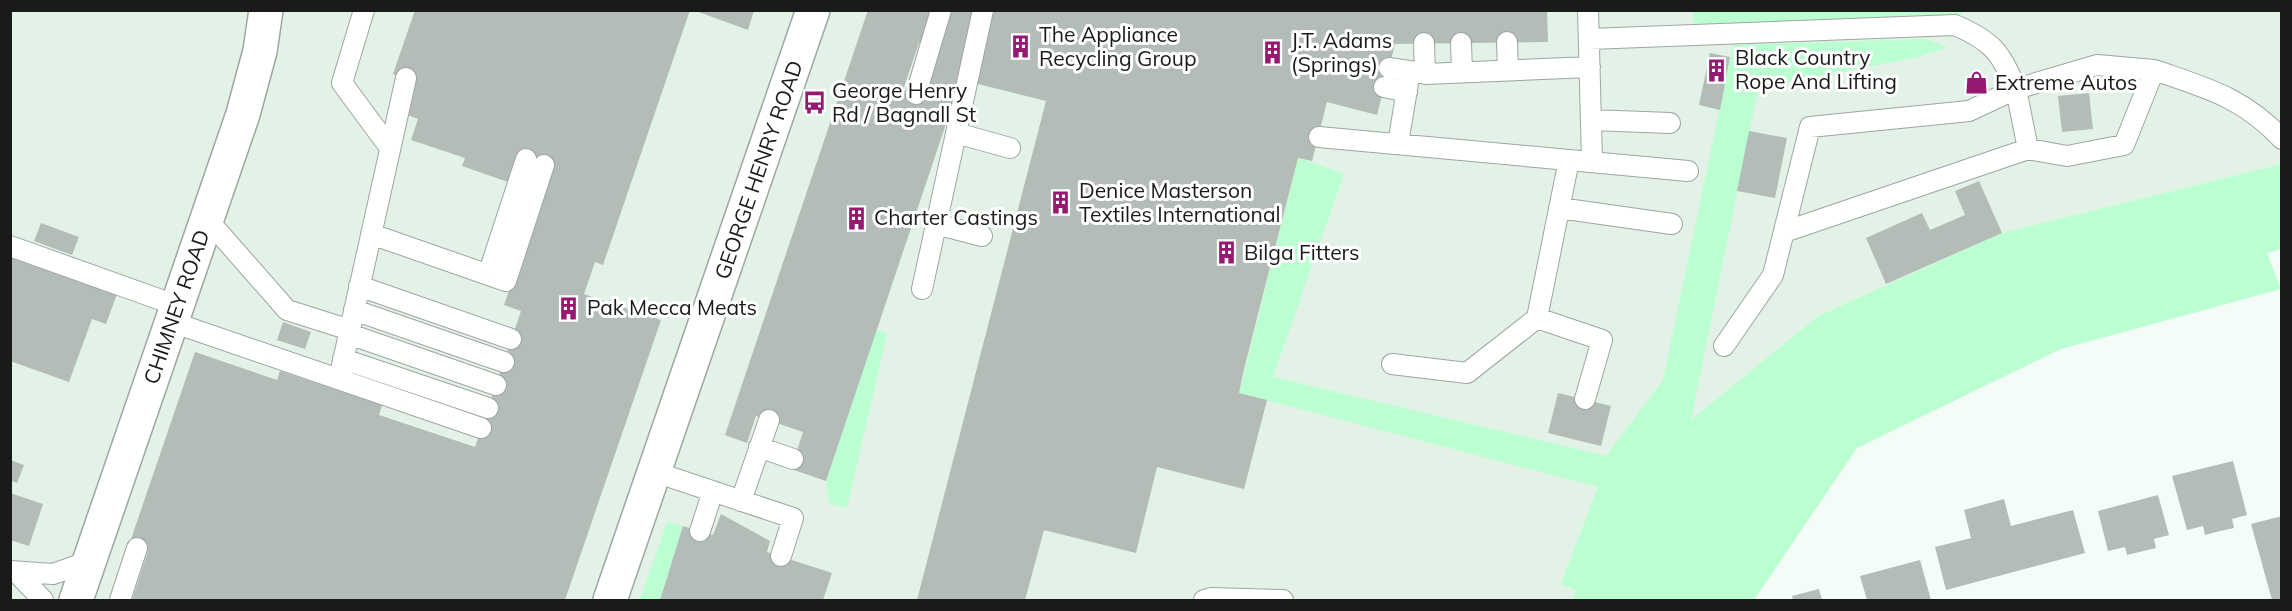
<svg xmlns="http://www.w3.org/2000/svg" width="2292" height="611" font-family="Mulish,sans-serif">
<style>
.built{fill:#e2f2e7}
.green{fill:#bbfed2}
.building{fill:#b4bcb7}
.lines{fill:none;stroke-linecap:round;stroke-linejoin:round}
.service-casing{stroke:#9ea6a1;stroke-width:22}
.minor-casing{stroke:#9ea6a1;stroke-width:36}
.tertiary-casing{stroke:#9ea6a1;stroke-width:36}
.service{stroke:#fff;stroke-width:20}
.minor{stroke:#fff;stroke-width:33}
.tertiary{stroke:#fff;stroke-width:33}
.labels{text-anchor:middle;stroke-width:6;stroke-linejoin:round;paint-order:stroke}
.poi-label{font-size:21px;fill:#181b19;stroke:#fff;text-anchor:start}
.street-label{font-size:21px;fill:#181b19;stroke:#fff}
</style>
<rect width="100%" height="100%" fill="#f3fcf6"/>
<path class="built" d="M10,11h2271v153l-279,69 -184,83 -127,105 -92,66 -38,97 15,7 -4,9h-1561z"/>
<path class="green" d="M1693,11h270l-4,6 -266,14z
M1925,39l23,8 -30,10 -160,32 -67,331 127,-104 184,-83 279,-69v85l-14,4 14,36 -220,60 -204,99 -103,152h-182l4,-9 -15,-7 37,-97 -359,-94 59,-235 46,16 -71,203 333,79 57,-76 70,-335z
M876,330l11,3 -40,175 -18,-5 -3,-22z
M667,522l16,4 -23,74h-20z"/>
<path class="building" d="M415,10h275l-87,255 -8,-3 -11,32 77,26 -96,280h-433l16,-49 -19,-6 66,-193 82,28 3,-9 102,34 -3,10 96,32 46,-136 -17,-6 47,-138 -34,-11 -9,26 -46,-16 3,-8 -54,-18 7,-21 -13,-5 11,-32 -23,-8z
M693,10h61l-6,20z
M868,10h62l-2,6 5,2 -10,28 -4,-3 -16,47 21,7 27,-87h23l-22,96 -126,375 -35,-12 12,-37 -47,-16 -9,27 -22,-8z
M992,10h555l1,32 -153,2 -18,71 -50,-13 -15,59 -14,-3 -54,211 -5,24 28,7 -23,89 -87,-22 -21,86 -92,-23 -19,70h-108l129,-499 -72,-18z
M1710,53l20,4 -10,53 -21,-5z
M2089,93l4,36 -31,3 -4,-36z
M1749,131l38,7 -12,60 -38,-7z
M1979,181l23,52 -116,51 -20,-46 56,-25 8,17 35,-15 -10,-24z
M41,223l38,14 -7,18 -38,-14z
M10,255l107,39 -11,30 -14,-5 -23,63 -59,-21z
M283,322l28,10 -6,17 -28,-9z
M1558,393l53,13 -10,40 -53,-13z
M10,460l14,5 -7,18 -7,-3z
M2233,461l14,54 -15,4 2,9 -14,3 -15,4 -2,-9 -16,4 -15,-54z
M10,493l33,11 -14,42 -19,-6z
M2158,495l11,40 -15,4 2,9 -29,7 -2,-8 -17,4 -10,-40z
M2004,499l7,27 62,-16 12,43 -139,37 -11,-43 36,-9 -7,-28z
M721,514l49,27 -3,11 65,21 -9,27h-163l23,-74 30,9z
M2282,516v84h-10l-21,-76z
M1920,560l11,40h-64l-7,-24z
M1819,589l3,11h-29l-1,-4z"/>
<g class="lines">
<defs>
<path id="service" d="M364,10l-22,73 48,65
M1588,10l4,152
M1589,39l366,-14c37,16 46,27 61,64l-47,22 -159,16 -37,148 -49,71
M1507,42l1,28
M1424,43l1,31 165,-7
M1461,43l1,29
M1389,68l33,5
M1384,87l23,5
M916,94l25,-84
M1591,120l79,3
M956,133l54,15
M1319,137l369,34
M1398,144l12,-73
M2028,149l-12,-60 81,-24 57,5
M1559,208l113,16
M207,219l80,91 63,20
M936,224l46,12
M1784,232l244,-83 39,7 57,-11 30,-75c52,18 89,27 128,69
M371,234l135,47 38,-116
M10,246l168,60
M488,275l38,-116
M359,286l152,53
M922,289l61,-279
M354,310l150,52
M1537,318l65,22 -17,59
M172,322l309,106
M349,334l147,51
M343,359l145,49
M1392,364l75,9 70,-55 32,-158
M339,379l67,-301
M759,447l34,12
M655,472l138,46 -12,38
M741,501l28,-81
M700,531l13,-40
M10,571l43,3 37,-13
M17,573l26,27
M120,600l17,-52
M1204,600l7,-2 72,2"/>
<path id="minor" d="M76,600l167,-486 17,-63 6,-41"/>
<path id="tertiary" d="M610,600l203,-590"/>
</defs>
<use href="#service" class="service-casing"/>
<use href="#minor" class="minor-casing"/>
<use href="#tertiary" class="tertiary-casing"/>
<use href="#service" class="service"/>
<use href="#minor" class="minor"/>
<use href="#tertiary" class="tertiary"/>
</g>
<defs>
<symbol id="building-bare" viewBox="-9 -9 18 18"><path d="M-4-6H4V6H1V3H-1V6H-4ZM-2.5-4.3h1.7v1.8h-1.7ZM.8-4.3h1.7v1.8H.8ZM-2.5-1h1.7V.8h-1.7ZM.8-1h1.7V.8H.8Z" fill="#971870" stroke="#fff" stroke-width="2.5" paint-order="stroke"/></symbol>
<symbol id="shop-bare" viewBox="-9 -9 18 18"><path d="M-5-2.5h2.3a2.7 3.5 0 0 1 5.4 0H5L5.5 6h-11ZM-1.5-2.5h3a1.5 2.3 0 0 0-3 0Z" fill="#971870" stroke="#fff" stroke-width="2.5" paint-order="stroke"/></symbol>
<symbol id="bus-bare" viewBox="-9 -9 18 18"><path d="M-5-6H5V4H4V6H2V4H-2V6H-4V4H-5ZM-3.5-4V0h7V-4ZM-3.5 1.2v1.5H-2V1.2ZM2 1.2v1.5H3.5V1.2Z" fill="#971870" stroke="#fff" stroke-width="2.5" paint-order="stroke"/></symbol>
</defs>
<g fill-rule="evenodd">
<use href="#building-bare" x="1004" y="30" width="33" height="33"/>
<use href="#building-bare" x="1256" y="36" width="33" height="33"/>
<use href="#building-bare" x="1700" y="54" width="33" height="33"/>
<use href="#shop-bare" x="1960" y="66" width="33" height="33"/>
<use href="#bus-bare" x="798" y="86" width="33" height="33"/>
<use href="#building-bare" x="1044" y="186" width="33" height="33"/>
<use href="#building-bare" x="840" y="202" width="33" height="33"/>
<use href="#building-bare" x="1210" y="236" width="33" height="33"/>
<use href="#building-bare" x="552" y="292" width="33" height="33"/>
</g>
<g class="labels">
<g class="poi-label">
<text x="1039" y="42">The Appliance<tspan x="1039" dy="24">Recycling Group</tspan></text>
<text x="1291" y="48">J.T. Adams<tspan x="1291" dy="24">(Springs)</tspan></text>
<text x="1735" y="65">Black Country<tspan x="1735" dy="24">Rope And Lifting</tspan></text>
<text x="1995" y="90">Extreme Autos</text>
<text x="832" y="98">George Henry<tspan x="832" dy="24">Rd / Bagnall St</tspan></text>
<text x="1079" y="198">Denice Masterson<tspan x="1079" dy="24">Textiles International</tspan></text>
<text x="874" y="225">Charter Castings</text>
<text x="1244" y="260">Bilga Fitters</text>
<text x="587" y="315">Pak Mecca Meats</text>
</g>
<g class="street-label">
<text transform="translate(759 170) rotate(-71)" y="7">GEORGE HENRY ROAD</text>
<text transform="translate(177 307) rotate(-71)" y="7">CHIMNEY ROAD</text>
</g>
</g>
<rect width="2292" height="611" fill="none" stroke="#181b19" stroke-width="24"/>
</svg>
